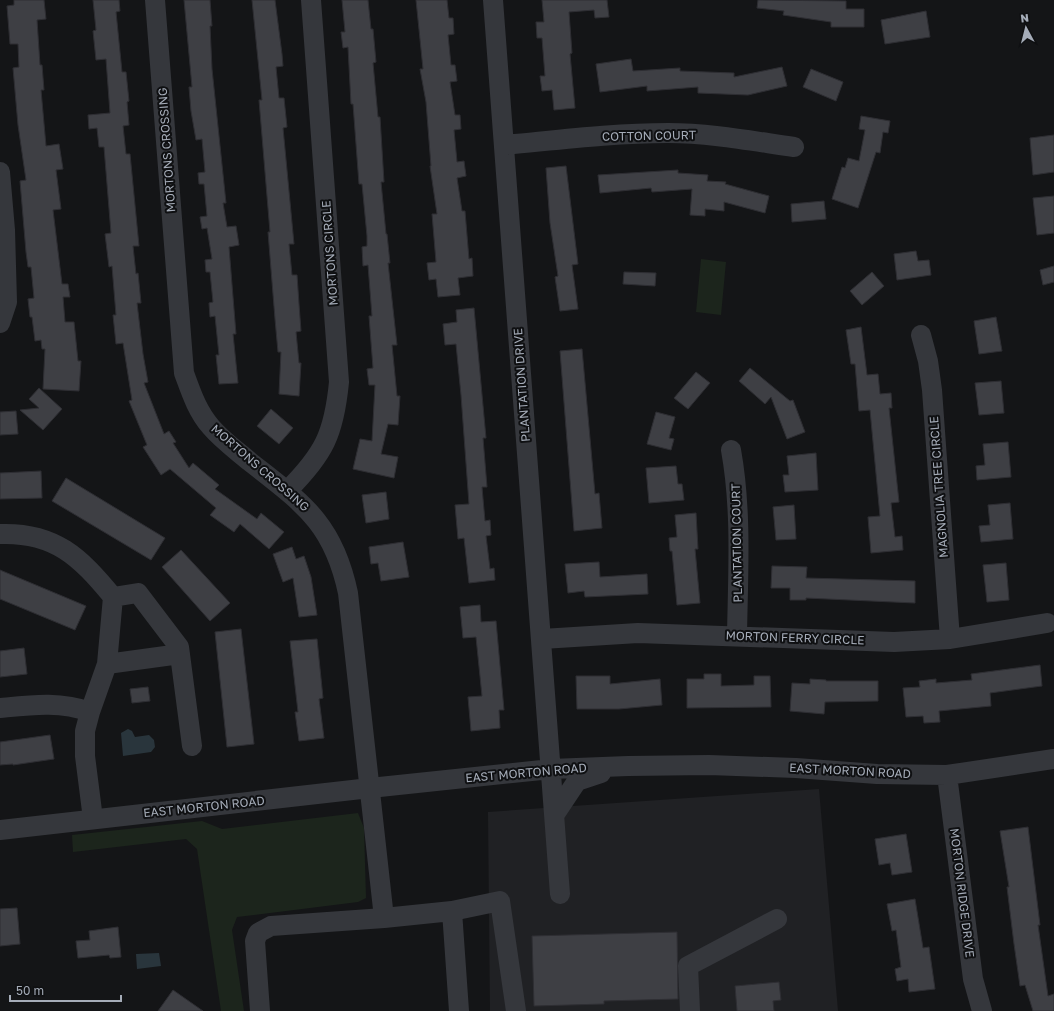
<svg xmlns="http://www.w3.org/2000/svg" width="1054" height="1011" font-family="'Golos Text',sans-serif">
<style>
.built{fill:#202124}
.green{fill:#1c251c}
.water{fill:#29353c}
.building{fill:#3e3f44;stroke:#2e2e33}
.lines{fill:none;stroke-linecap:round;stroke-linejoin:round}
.minor{stroke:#35373c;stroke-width:20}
.labels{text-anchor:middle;stroke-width:4;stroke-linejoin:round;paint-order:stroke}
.street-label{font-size:12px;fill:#a5acb8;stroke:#0f1012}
</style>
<rect width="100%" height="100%" fill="#141517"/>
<path class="built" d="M819,789l19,222h-348l-2,-199z"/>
<path class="green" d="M701,259l25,3 -5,53 -25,-3z
M358,813l6,15 2,70 -8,4 -121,15 -5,13 12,81h-23l-24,-162 -11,-10 -113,13 -1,-17 130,-14 20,8z"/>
<path class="water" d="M128,729l4,2 3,6 14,-2 5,5 1,7 -4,5 -28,4 -2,-23z
M159,953l2,13 -24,3 -1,-15z"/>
<path class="building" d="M14,0h30l2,19 -9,1 3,45h2l2,25h-3l5,56 13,-2 4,25 -7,1 5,39 -8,1 9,74h6l2,13h-7l2,25h9l4,39h3l-2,30 -36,-2 2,-40h-3l-1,-9 -6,1 -3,-24h-2l-2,-18 6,-1 -3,-31h-3l-2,-15 -6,-71 6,-1 -8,-55 -5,-57 6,-1 -1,-23h-8l-3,-38 7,-1z
M93,0h26l1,11 -4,1 6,60h4l3,29 -2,1 2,23 -6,1 3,28h4l9,92h-6l3,28 2,-1 3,30h-4l6,51 5,28 -4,1 20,51 5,-3 7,11 -3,1 16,25 4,-5 26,22 -4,4 42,30 4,-6 23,19 -15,17 -29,-25 -6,8 -24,-17 6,-7 -46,-39 -9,6 -18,-28 4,-2 -18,-44 3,-1 -9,-57 -7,1 -3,-29h3l-4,-49 -3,1 -4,-33 6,-1 -7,-86h-5l-2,-19 -8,1 -1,-14 22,-2 -4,-54 -10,1 -3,-29 3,-1z
M184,0h26l2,26h-2l2,43 14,134h-3l4,24 9,-1 3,19 -10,2 7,87h-3l5,49 -19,1 -3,-29h3l-4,-39 -5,1 -1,-14 4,-1 -3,-30h-4l-1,-12 7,-1 -5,-31 -5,1 -2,-12 7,-1 -3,-32h-5l-1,-11 7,-1 -3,-33 -6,1 -5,-29 -2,-24h3z
M252,0h23l7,54 1,12 -7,1 3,31h5l3,29 -4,1 11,116h-5l3,31h5l2,29 2,27 -5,1 3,31h2l-2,33 -20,-2 2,-42h-3l-3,-33 -7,-87h2l-11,-132h3z
M342,0h26l3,29h2l3,33 -3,1 5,54h2l4,65h-3l5,52h1l3,29h-2l9,82h-5l5,51h3l-2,29 -10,-1 -7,30 17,3 -4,21 -41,-9 7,-30 12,2 3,-56h-6l-2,-16 6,-1 -4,-52h3l-4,-51 -5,1 -1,-19 5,-1v-10l-5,-52h-3l-6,-80h-2l-3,-57 -5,1 -2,-16h4z
M416,0h31l2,18h4l1,16 -6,1 3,30h4l2,16 -7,1 5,33h5l1,14 -7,1 3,32 7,-1 2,15 -9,2 5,33h3l4,48 3,-1 1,18 -15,2 2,17 -22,2 -2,-18 -7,1 -2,-17 9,-1 -4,-48h5l-7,-48h1l-5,-64 -6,-33h3z
M542,0h65l2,17 -14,1 -1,-8 -25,2 3,41 -2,1 5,54 -21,2 -2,-20 -10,1 -2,-15h5l-3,-38h-5l-1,-16h8z
M758,0l88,1v8h18v18h-33v-5l-48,-7 1,-4 -27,-3z
M926,11l4,26 -45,7 -4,-24z
M631,59l2,12 47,-3v3l54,2v4l48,-10 5,19 -39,9 -50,-2v-6l-51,4v-5l-47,6 -4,-28z
M811,69l32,13 -7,19 -33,-14z
M861,116l29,5 -2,12 -5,-1 -3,21 -4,-1 -18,56 -26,-9 10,-32 3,1 3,-10 11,3 6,-31 -6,-1z
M1054,135v37l-21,3 -3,-37z
M566,166l12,98 -6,1 6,44 -18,2 -5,-34 3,-1 -8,-53 -4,-55z
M678,170v3l30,2 -1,6 19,1 -1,2 44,12 -4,17 -41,-11v9l-19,-2v7l-15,-1 2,-26 -40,3 -1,-4 -51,5 -2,-18z
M1054,196v37l-17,2 -4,-37z
M824,201l2,18 -34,3 -1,-18z
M916,251l2,10 11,-1 2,15 -34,5 -3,-26z
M1054,266v16l-11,3 -3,-15z
M624,272l32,1 -1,13 -32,-2z
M872,272l12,14 -22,19 -12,-14z
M474,308l12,130h-3l4,49h-5l3,34 5,-1 1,15 -5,1 4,33 4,-1 1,12 -26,3 -5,-45 -6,1 -3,-34 14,-1 -8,-109 -5,-51 -11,1 -2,-21 14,-2 -1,-12z
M996,317l6,34 -23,3 -5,-33z
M861,327l6,48 11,-1 2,20 11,-1 1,15h-3l10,94 -8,1 4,34 7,-1 1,14 -32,3 -3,-36 12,-1 -10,-106 -11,1 -4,-47h-4l-5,-34z
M582,349l13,145 4,-1 3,35 -28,3 -14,-180z
M750,368l40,33 3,-1 12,32 -18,7 -16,-42 -6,7 -26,-23z
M696,372l14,11 -22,26 -14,-11z
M1001,381l3,32 -25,2 -4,-32z
M39,388l23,21 -19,21 -23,-20 19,-2 -10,-9z
M271,409l22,19 -14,16 -22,-18z
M16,411l2,23 -18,1v-23z
M656,412l19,5 -6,21 5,1 -3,11 -24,-6z
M1008,442l3,35 -34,3 -1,-14 9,-1 -2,-21z
M816,453l2,37 -33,2 -2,-17h6l-2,-19z
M676,466l2,18h4l2,16 -35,3 -3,-35z
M41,471l1,27 -42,1v-26z
M66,478l99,60 -14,22 -99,-59z
M386,492l3,27 -23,4 -4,-28z
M1010,503l3,36 -32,3 -2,-16 11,-1 -2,-20z
M794,505l2,34 -20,1 -3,-33z
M696,513l2,36h-3l5,54 -23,2 -5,-54h-2l-1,-13 8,-1 -2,-22z
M403,542l6,35 -28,4 -3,-18 -7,1 -2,-17z
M292,547l4,12 8,-3 7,21 6,38 -18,2 -6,-39 -10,4 -10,-28z
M181,550l49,53 -20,18 -48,-54z
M599,562l1,15 47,-3 1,20 -63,3 -1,-6 -16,2 -3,-29z
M1006,563l3,37 -22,2 -4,-37z
M772,566l35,1 -1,11 109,3v22l-109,-5v2h-16v-12h-19z
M0,570l86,36 -11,24 -75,-31z
M480,605l1,17 15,-1 8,89h-5l1,18 -29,3 -3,-34 14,-1 -6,-59 -13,1 -3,-31z
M241,629l13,115 -27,3 -12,-115z
M317,639l6,59 -4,1 5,39 -25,3 -4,-29h3l-8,-71z
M24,648l3,26 -27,3v-26z
M1040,665l2,21 -52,7 1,13 -52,5 1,11 -16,1 -1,-7 -17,1 -3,-29 17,-1 -1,-6 17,-2v4l36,-3 -1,-6z
M704,674h17v12l33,-1v-9h16l1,31 -84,1v-29h17z
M576,676h34v8l50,-5 2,26 -43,4h-42z
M810,679l16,1v1h52v20l-53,1 -1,12 -34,-3 2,-28 18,1z
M148,687l2,14 -18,2 -2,-14z
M50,735l4,24 -41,6v-1l-13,1v-23z
M1028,827l12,98h-2l10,71 6,-2v17h-21l-8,-26 -5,1 -6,-42 -7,-57h2l-9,-56z
M906,834l6,38 -20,3 -2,-12 -11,2 -4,-26z
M915,899l8,49 6,-1 6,42 -26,3 -1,-13 -11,2 -2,-12 6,-2 -5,-37 -4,1 -5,-27z
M17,908l3,36 -20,2v-37z
M118,927l3,30 -11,1 -1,-3 -31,3 -2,-17 14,-1 -1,-9z
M677,932l1,67 -74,2v3l-70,2 -2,-70z
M779,982l2,18 -8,1 1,10h-37l-2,-25z
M173,990l30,21h-45z"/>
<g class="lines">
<path class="minor" d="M155,0l29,373c7,19 13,38 27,54 11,13 25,23 38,34 53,42 84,61 99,132l36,325
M493,0l67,894
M504,145c54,-5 109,-12 164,-12 42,0 84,8 126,14
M0,172l5,58 2,72 -7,21
M921,335l7,26 4,29 18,249
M731,450c11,61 7,124 6,185
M287,491c37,-37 47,-57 52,-109l-28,-382
M0,534c55,-2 80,23 113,63
M113,597l25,-4 41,54 13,99
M542,639l96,-6 256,9 56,-3 97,-16
M107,664l73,-10
M0,708c31,-3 60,-7 90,4
M947,775l26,204 9,32
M555,814l22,-33 24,-8
M93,819l-8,-63v-25l5,-19 17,-48 6,-67
M0,830l370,-42 181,-19 77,-3 81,-1 87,3 81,6 70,1 107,-16
M452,911l48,-10 16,110
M260,1011l-5,-70 3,-8 13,-7 113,-8 68,-7 7,100
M690,1011l-2,-45 89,-47"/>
</g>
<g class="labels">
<g class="street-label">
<text transform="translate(649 136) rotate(-1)" y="4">COTTON COURT</text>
<text transform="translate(167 150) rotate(-94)" y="4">MORTONS CROSSING</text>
<text transform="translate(330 253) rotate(-94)" y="4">MORTONS CIRCLE</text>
<text transform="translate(522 385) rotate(-94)" y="4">PLANTATION DRIVE</text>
<text transform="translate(260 468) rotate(41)" y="4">MORTONS CROSSING</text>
<text transform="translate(939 487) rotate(-94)" y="4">MAGNOLIA TREE CIRCLE</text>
<text transform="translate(737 543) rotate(-91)" y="4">PLANTATION COURT</text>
<text transform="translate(795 638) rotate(2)" y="4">MORTON FERRY CIRCLE</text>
<text transform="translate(850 771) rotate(3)" y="4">EAST MORTON ROAD</text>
<text transform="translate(526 773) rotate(-5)" y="4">EAST MORTON ROAD</text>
<text transform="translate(204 807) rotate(-6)" y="4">EAST MORTON ROAD</text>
<text transform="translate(962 893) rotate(83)" y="4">MORTON RIDGE DRIVE</text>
</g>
</g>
<g transform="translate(1026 28) rotate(353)" stroke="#0f1012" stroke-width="3" paint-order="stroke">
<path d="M0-3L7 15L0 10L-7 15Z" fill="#a5acb8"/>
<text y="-6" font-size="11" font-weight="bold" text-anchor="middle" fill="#a5acb8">N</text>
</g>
<path d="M10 995v6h111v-6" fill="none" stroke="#a5acb8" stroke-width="2"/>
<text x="16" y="995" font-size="12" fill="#a5acb8" stroke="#0f1012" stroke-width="3" paint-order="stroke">50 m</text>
</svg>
